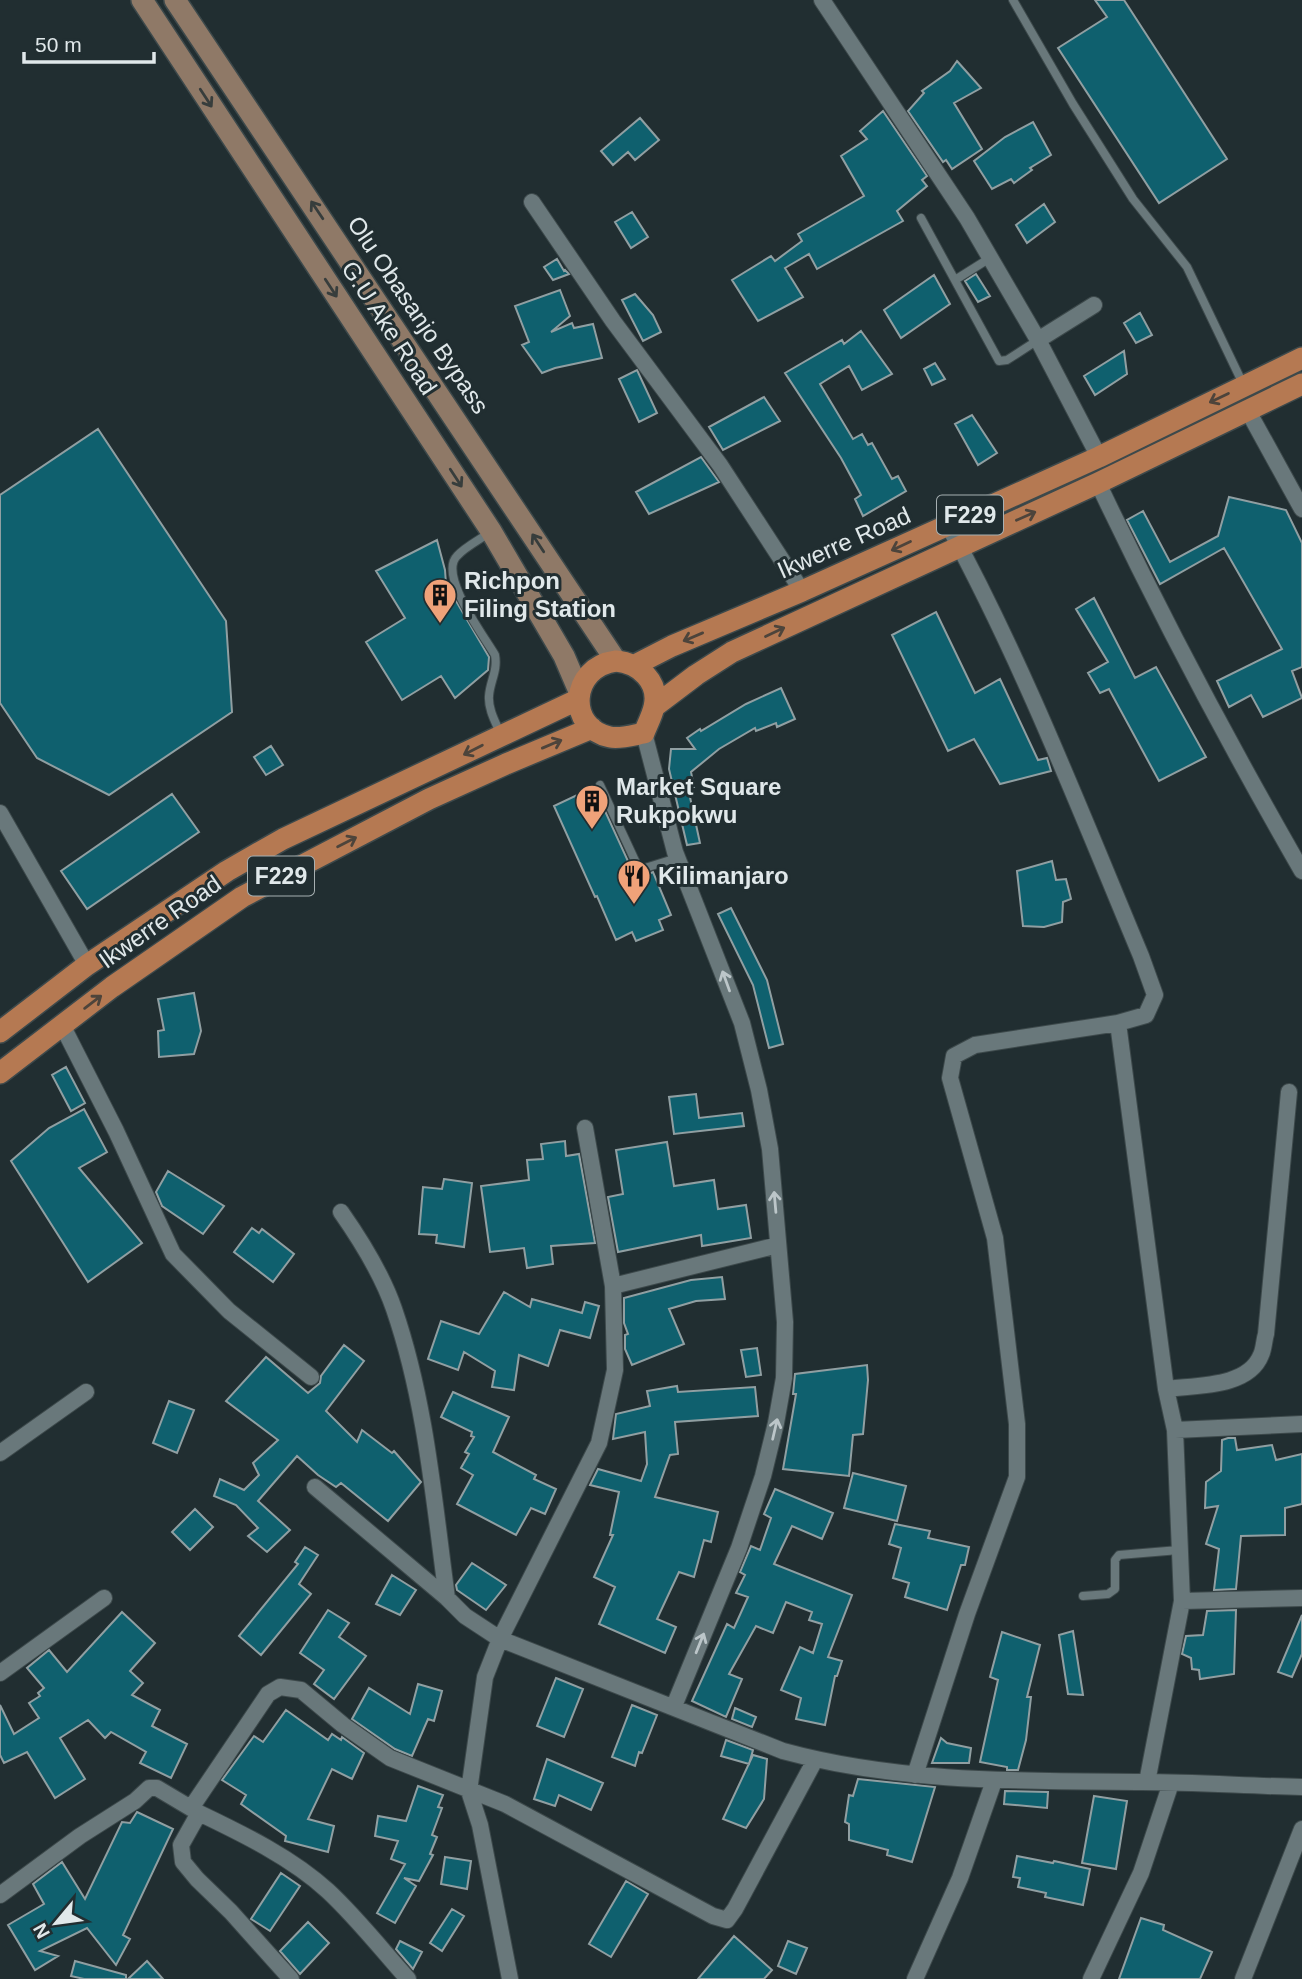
<svg xmlns="http://www.w3.org/2000/svg" width="1302" height="1979" font-family="Helvetica,sans-serif">
<style>
.building{fill:#0f606e;stroke:#909fa2;stroke-width:2}
.lines{fill:none;stroke-linecap:round;stroke-linejoin:round}
.lane-casing{stroke:#3d494b;stroke-width:10}
.street-casing{stroke:#3d494b;stroke-width:18}
.secondary-casing{stroke:#3d494b;stroke-width:24}
.primary-casing{stroke:#3d494b;stroke-width:24}
.lane{stroke:#69787b;stroke-width:8}
.street{stroke:#69787b;stroke-width:16}
.secondary{stroke:#8f7967;stroke-width:21}
.primary{stroke:#b57952;stroke-width:21}
.oneway{stroke:#373d3c}
.oneway2{stroke:#4d443b}
.oneway3{stroke:#bcc6c9}
.labels{text-anchor:middle;stroke-width:6;stroke-linejoin:round;paint-order:stroke}
.shield{fill:#212e31;stroke:#a7b0b2;stroke-width:2}
.shield-label{font-size:23px;font-weight:bold;fill:#e0e8ea}
.street-label{font-size:24px;fill:#e0e8ea;stroke:#212e31}
.poi-label{font-size:24px;font-weight:bold;fill:#e0e8ea;stroke:#212e31;text-anchor:start}
</style>
<rect width="100%" height="100%" fill="#212e31"/>
<path class="building" d="M1095,0h29l103,159 -68,44 -101,-155 49,-31z
M957,61l24,27 -27,15 28,46 -30,20 -6,-9 -3,2 -35,-51 16,-18 -2,-2 28,-20z
M883,111l44,65 -5,4 5,6 -30,25 6,10 -86,48 -8,-15 -24,14 18,29 -45,24 -26,-41 39,-24 4,5 27,-20 -4,-7 66,-38 -23,-40 26,-17 -7,-8z
M640,118l19,22 -24,20 -7,-8 -15,13 -12,-14z
M1033,122l18,33 -21,13 2,2 -18,13 -3,-4 -19,10 -18,-28 31,-24z
M1044,204l11,18 -28,21 -11,-18z
M632,212l16,25 -17,11 -16,-26z
M557,259l7,12 1,-1 4,4 -16,6 -9,-13z
M976,274l14,22 -12,6 -13,-21z
M934,275l16,29 -49,34 -17,-28z
M560,290l10,26 -19,16 21,-9 2,5 19,-4 9,34 -47,10 -13,5 -20,-28 7,-3 -14,-36z
M635,294l18,21 8,17 -18,9 -21,-41z
M1140,313l12,22 -16,8 -12,-20z
M861,331l31,43 -30,16 -13,-24 -29,18 33,55 9,-5 6,11 4,-2 20,36 6,-3 8,15 -43,25 -8,-17 6,-4 -20,-37 -56,-85 57,-33 2,4z
M1124,351l3,23 -32,21 -11,-19z
M935,363l10,16 -13,6 -8,-16z
M637,370l20,43 -18,9 -20,-43z
M764,397l16,24 -57,29 -14,-23z
M972,415l25,38 -19,12 -23,-41z
M98,429l128,192 6,91 -123,83 -72,-37 -37,-55v-208z
M701,457l18,25 -70,32 -13,-22z
M1229,497l57,13 16,33v124l-10,4 10,27 -39,19 -12,-22 -22,12 -12,-26 65,-32 -58,-101 -64,36 -33,-64 16,-9 27,51 48,-26z
M437,540l8,30 1,14 43,73 -1,13 -33,28 -14,-22 -39,24 -36,-58 39,-24 -29,-47z
M1094,598l41,80 21,-11 50,90 -47,24 -50,-92 -9,4 -12,-20 20,-11 -32,-53z
M936,612l39,81 25,-14 38,81 9,-2 4,13 -51,13 -26,-45 -26,12 -56,-116z
M781,688l14,31 -18,8 -1,-4 -20,8 -1,-3 -36,21 -28,23 3,15 -6,1 12,55 -13,2 -18,-76 2,-20h24l-8,-11 13,-9 1,2 45,-27z
M271,746l12,19 -17,10 -12,-18z
M594,787l38,83 8,7 13,-5 18,43 -12,5 4,10 -27,11 -4,-9 -16,8 -19,-44 -2,1 -41,-91z
M172,794l27,38 -112,77 -26,-38z
M1052,861l4,19 10,-1 5,20 -8,3 -1,20 -18,5 -21,-1 -6,-55z
M731,908l36,72 16,64 -14,4 -16,-63 -35,-71z
M194,993l7,38 -7,23 -35,3 -1,-26 6,-1 -6,-31z
M66,1067l19,36 -14,8 -19,-36z
M696,1094l3,24 43,-5 2,13 -70,8 -5,-37z
M84,1109l23,43 -28,16 63,75 -54,39 -77,-121 38,-33z
M565,1141l1,15 13,-2 16,89 -44,3 2,18 -26,4 -3,-20 -34,4 -9,-66 48,-6 -2,-20 16,-1 -2,-15z
M667,1142l7,44 40,-6 4,29 28,-4 5,33 -49,8 -1,-11 -83,17 -10,-55 15,-3 -7,-44z
M168,1171l56,35 -21,28 -41,-28 -6,-14z
M444,1179l28,4 -8,64 -28,-4 1,-8 -18,-1 4,-47 19,2z
M252,1228l7,5 3,-4 32,25 -21,28 -39,-30z
M722,1277l3,22 -29,2 -27,8 15,35 -52,21 -7,-16v-14l3,-1 -4,-11v-25l67,-18z
M504,1292l26,15 2,-8 50,14 3,-11 14,4 -9,32 -30,-8 -12,36 -29,-11 -5,35 -22,-3 3,-16 -31,-19 -6,18 -30,-11 13,-38 38,13z
M344,1345l20,16 -38,50 31,31 5,-12 30,23 2,-2 27,31 -33,39 -47,-38 -5,4 -18,-12 -21,-19 -39,45 32,29 -23,22 -19,-16 10,-8 -22,-23 -22,-9 6,-17 24,11 15,-15 -6,-12 25,-23 -52,-39 40,-44 42,36 12,-10 1,-7z
M757,1348l4,27 -15,2 -5,-27z
M867,1365l1,15 -5,54 -10,1 -4,41 -66,-7 13,-75h-3l2,-20z
M677,1386l1,6 77,-5 3,29 -83,6 3,32 -8,1 -15,42 63,15 -7,30 -7,-2 -10,37 -15,-5 -22,47 19,8 -11,26 -66,-29 16,-37 -21,-10 19,-42h-3l9,-43 -29,-7 8,-16 43,12 6,-17 -2,-32 -32,7 3,-25 34,-8 -3,-15z
M453,1392l56,25 -16,35 43,23 -2,4 22,10 -11,25 -14,-6 -15,27 -59,-31 16,-29 -12,-7 8,-14 -4,-2 9,-15 -3,-1 1,-4 -31,-15z
M169,1401l25,9 -17,43 -24,-10z
M1228,1438h7l2,12 35,-5 4,15 26,-6v50l-17,4v27l-44,1 -5,53 -22,1 5,-41 -13,-5 12,-38 -13,2 1,-26 15,-11 1,-31z
M853,1473l53,13 -9,35 -53,-13z
M775,1489l58,24 -11,26 -30,-13 -18,38 78,31 -24,62 14,4 -5,15h-2l-10,49 -29,-6 5,-21 -20,-8 19,-43 13,6 9,-29 -13,-4 3,-8 -26,-10 -13,31 -17,-7 -27,48 13,5 -16,38 -34,-16 35,-77 7,4 14,-31 -12,-4 9,-18 -5,-3 11,-26 9,4 11,-32 -7,-4z
M195,1509l18,18 -23,23 -18,-18z
M895,1524l35,7 -2,7 41,9 -4,18h-4l-14,45 -42,-13 4,-14 -16,-5 8,-30 -12,-4z
M305,1547l13,8 -19,29 12,10 -50,61 -22,-19 59,-72 -3,-2z
M472,1563l34,22 -20,25 -29,-20 -1,-5z
M392,1575l24,15 -16,25 -24,-11z
M328,1610l21,13 -10,14 27,19 -32,43 -20,-15 10,-14 -24,-17z
M1236,1610l-2,64 -34,5 -1,-9 -7,-1 -1,-11 -9,-4 4,-18 17,-1 4,-24z
M122,1612l33,31 -25,28 13,12 -11,12 28,15 -8,16 35,18 -16,34 -31,-15 6,-11 -35,-20 -6,6 -17,-18 -28,18 25,41 -30,19 -28,-46 -23,11 -4,-8v-50l14,29 25,-16 -10,-15 11,-7 -2,-3 6,-5 -17,-20 22,-18 18,22z
M1302,1615v39l-10,23 -14,-5z
M1073,1631l10,64 -15,-1 -9,-59z
M1002,1632l38,13 -13,52h4l-5,43 -8,30h-11v-3l-27,-5 18,-82 -8,-3z
M556,1678l27,11 -19,48 -27,-11z
M418,1684l24,7 -8,30 -6,-2 -16,37 -17,-7 -43,-30 17,-31 41,26z
M632,1705l25,10 -15,38 -3,-1 -4,14 -23,-9z
M735,1708l21,9 -4,10 -20,-8z
M286,1710l42,30 4,-6 9,6 1,-3 22,16 -12,26 -20,-10 -24,50 26,7 -6,26 -43,-11 1,-5 -45,-32 5,-9 -24,-15 32,-44 9,6z
M941,1738l6,5 24,5 -2,15h-37z
M726,1740l27,10 -4,14 -28,-8z
M753,1755l14,4 -3,40 -18,29 -23,-9z
M547,1759l56,24 -12,27 -32,-15 -4,11 -21,-7z
M858,1779l77,8 -23,75 -25,-7 1,-5 -39,-10v-16l-4,-2 4,-27 4,1z
M418,1786l25,9 -5,12 4,1 -10,27 5,2 -7,17 3,1 -14,26 -15,-3 12,8 -21,37 -18,-10 28,-49 -14,-5 7,-18 -23,-5 3,-20 28,5z
M1005,1791l43,1 -1,16 -43,-4z
M1094,1796l33,5 -11,68 -34,-6z
M137,1812l36,17 -50,106 7,4 -14,26 -29,-37 -47,23 18,5 -23,14 -27,-45 36,-21 -11,-20 29,-22 23,37 37,-77 8,1z
M1017,1856l36,7 1,-2 36,8 -7,36 -38,-8 1,-4 -28,-6 2,-9 -7,-1z
M445,1857l26,4 -4,28 -26,-5z
M281,1873l19,13 -30,45 -19,-12z
M626,1881l22,13 -37,63 -22,-13z
M452,1909l12,7 -22,35 -12,-8z
M1141,1918l23,7 -1,5 49,22 -12,27h-81z
M308,1922l21,21 -29,31 -20,-23z
M734,1936l38,34 -8,9h-66z
M400,1941l22,11 -9,17 -17,-20z
M788,1941l19,7 -11,26 -18,-8z
M75,1961l51,14v4h-42l-13,-3z
M147,1961l16,18h-35z"/>
<g class="lines">
<defs>
<path id="lane" d="M1013,0l60,104 60,95 54,68 57,119
M921,218l78,143 8,-1 31,-20
M955,280l35,-22
M489,533c-10,7 -24,14 -32,23 -19,19 27,80 38,99 3,16 -5,26 -6,41 -1,14 7,27 12,39
M600,785l38,82 7,1 32,-10
M1083,1596l25,-2 7,-5v-29l4,-5 60,-5"/>
<path id="street" d="M822,0l145,218 71,122 61,117
M532,202l81,119 107,144 82,126
M1038,340l56,-35
M1248,411l54,98
M1098,483c63,133 131,261 204,388
M644,733l31,119 67,171 17,67 11,59 15,173 -1,56 -8,45 -13,53 -24,72 -65,158
M0,813l87,152
M1118,1023l48,366 9,41 7,171 -35,181
M62,1025l54,106 57,123 56,57 82,66
M341,1212c21,30 41,62 53,97 32,93 40,193 53,289l18,18 35,23 283,112c117,32 239,30 359,31 53,0 107,4 160,5
M613,1286l165,-41
M1166,1389c29,-4 82,-1 95,-34 3,-6 3,-15 5,-21l23,-242
M1175,1430l127,-6
M0,1453l86,-61
M315,1487l132,111
M1182,1601l120,-3
M0,1673l104,-75
M915,1775l52,-161 50,-137v-53l-22,-186 -45,-160 4,-22 21,-11 143,-22 28,-8 9,-20 -14,-39c-61,-146 -118,-293 -193,-431
M191,1808l77,-114 12,-7 21,3 42,35 47,33 115,46 208,112 14,4 8,-11 80,-149
M199,1813c44,21 93,45 129,78 29,27 54,59 80,88
M0,1895l80,-59 55,-35 14,-13h8l42,25 -18,32 2,17 14,17 34,33 60,67
M510,1979l-30,-154 -11,-34 16,-114 15,-38 99,-196 16,-73 -2,-84 -28,-158
M915,1979l45,-101 34,-97
M1091,1979l50,-106 30,-90
M1243,1979l59,-150"/>
<path id="secondary" d="M142,0l349,531 73,125 15,35
M175,0l441,661"/>
<path id="primary" d="M616,661c23,2 44,21 38,46 -2,9 -7,18 -10,26 -11,2 -23,6 -34,4 -44,-9 -40,-70 6,-76z
M635,665l37,-19 130,-55 297,-134 203,-99
M655,706l41,-31 36,-23 366,-169 204,-99
M0,1032l87,-67 140,-94 56,-32 296,-140
M0,1073l112,-86 130,-90 187,-98 77,-35 86,-36"/>
</defs>
<use href="#lane" class="lane-casing"/>
<use href="#street" class="street-casing"/>
<use href="#secondary" class="secondary-casing"/>
<use href="#primary" class="primary-casing"/>
<use href="#lane" class="lane"/>
<use href="#street" class="street"/>
<use href="#secondary" class="secondary"/>
<use href="#primary" class="primary"/>
</g>
<defs><path id="oneway-shaft" d="M-6 0H5M1.5-3L5.5 0L1.5 3" fill="none" stroke-width="1.6" stroke-linecap="round" stroke-linejoin="round" transform="scale(1.75)"/></defs>
<g class="oneway">
<use href="#oneway-shaft" transform="translate(206 98) rotate(57)"/>
<use href="#oneway-shaft" transform="translate(317 210) rotate(-124)"/>
<use href="#oneway-shaft" transform="translate(331 288) rotate(57)"/>
<use href="#oneway-shaft" transform="translate(456 478) rotate(57)"/>
<use href="#oneway-shaft" transform="translate(538 543) rotate(-123)"/>
</g>
<g class="oneway2">
<use href="#oneway-shaft" transform="translate(1219 398) rotate(154)"/>
<use href="#oneway-shaft" transform="translate(1026 516) rotate(-24)"/>
<use href="#oneway-shaft" transform="translate(901 546) rotate(155)"/>
<use href="#oneway-shaft" transform="translate(775 632) rotate(-25)"/>
<use href="#oneway-shaft" transform="translate(693 637) rotate(157)"/>
<use href="#oneway-shaft" transform="translate(552 744) rotate(-23)"/>
<use href="#oneway-shaft" transform="translate(473 750) rotate(153)"/>
<use href="#oneway-shaft" transform="translate(347 842) rotate(-27)"/>
<use href="#oneway-shaft" transform="translate(93 1002) rotate(-37)"/>
</g>
<g class="oneway3">
<use href="#oneway-shaft" transform="translate(726 981) rotate(-110)"/>
<use href="#oneway-shaft" transform="translate(775 1202) rotate(-95)"/>
<use href="#oneway-shaft" transform="translate(775 1429) rotate(-77)"/>
<use href="#oneway-shaft" transform="translate(700 1643) rotate(-68)"/>
</g>
<defs>
<symbol id="building-pin" viewBox="-11 -11 22 30"><path d="M0 17L-7.5 6A9.5 9.5 0 1 1 7.5 6Z" fill="#f0a279" stroke="#212e31"/><path d="M-4-6H4V6H1V3H-1V6H-4ZM-2.5-4.3h1.7v1.8h-1.7ZM.8-4.3h1.7v1.8H.8ZM-2.5-1h1.7V.8h-1.7ZM.8-1h1.7V.8H.8Z" fill="#111"/></symbol>
<symbol id="restaurant-pin" viewBox="-11 -11 22 30"><path d="M0 17L-7.5 6A9.5 9.5 0 1 1 7.5 6Z" fill="#f0a279" stroke="#212e31"/><path d="M-5-6h1v4h1v-4h1v4h1v-4h1v5L-1.5 .5V6h-2V.5L-5-1ZM5-6V6H3V1.5H1.5Q1.5-4 5-6Z" fill="#111"/></symbol>
</defs>
<g fill-rule="evenodd">
<use href="#building-pin" x="421" y="576" width="38" height="52"/>
<use href="#building-pin" x="573" y="782" width="38" height="52"/>
<use href="#restaurant-pin" x="615" y="857" width="38" height="52"/>
</g>
<g class="labels">
<g class="shield">
<rect x="937" y="495.5" width="66" height="39" rx="5"/>
<rect x="248" y="856.5" width="66" height="39" rx="5"/>
</g>
<g class="shield-label">
<text x="970" y="523">F229</text>
<text x="281" y="884">F229</text>
</g>
<g class="street-label">
<text transform="translate(418 315) rotate(56)" y="8">Olu Obasanjo Bypass</text>
<text transform="translate(389 328) rotate(57)" y="8">G.U Ake Road</text>
<text transform="translate(844 543) rotate(-24)" y="8">Ikwerre Road</text>
<text transform="translate(160 922) rotate(-35)" y="8">Ikwerre Road</text>
</g>
<g class="poi-label">
<text x="464" y="589">Richpon<tspan x="464" dy="28">Filing Station</tspan></text>
<text x="616" y="795">Market Square<tspan x="616" dy="28">Rukpokwu</tspan></text>
<text x="658" y="884">Kilimanjaro</text>
</g>
</g>
<g transform="translate(56 1923) rotate(241)" stroke="#212e31" stroke-width="5" paint-order="stroke">
<path d="M0-5L12 26L0 18L-12 26Z" fill="#e0e8ea"/>
<text y="-10" font-size="19" font-weight="bold" text-anchor="middle" fill="#e0e8ea">N</text>
</g>
<path d="M24 52v10h130v-10" fill="none" stroke="#e0e8ea" stroke-width="3.5"/>
<text x="35" y="52" font-size="21" fill="#e0e8ea" stroke="#212e31" stroke-width="5" paint-order="stroke">50 m</text>
</svg>
